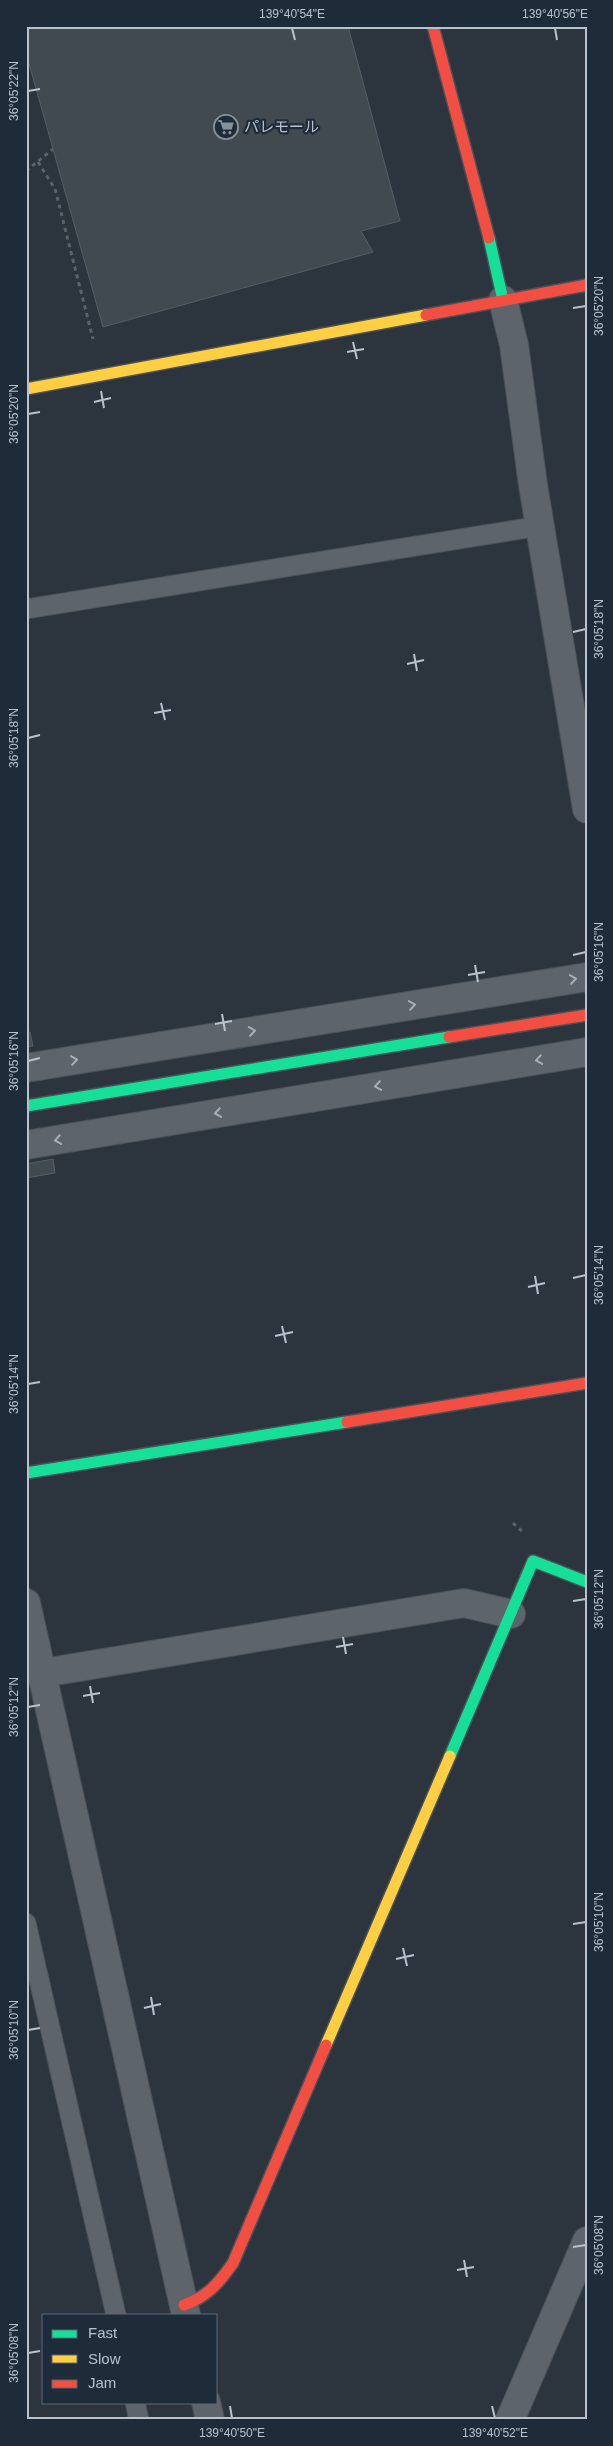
<svg xmlns="http://www.w3.org/2000/svg" width="613" height="2446" font-family="Arial,'Noto Sans JP',sans-serif">
<style>
.building{fill:#424a51;stroke:#545c65}
.lines{fill:none;stroke-linecap:round;stroke-linejoin:round}
.lane-casing{stroke:#4b5158;stroke-width:21}
.street-casing{stroke:#4b5158;stroke-width:30}
.fast-casing{stroke:#4b5158;stroke-width:14}
.slow-casing{stroke:#4b5158;stroke-width:14}
.jam-casing{stroke:#4b5158;stroke-width:14}
.path{stroke:#5b6268;stroke-width:3;stroke-dasharray:4 4;stroke-linecap:butt}
.lane{stroke:#5d646b;stroke-width:19}
.street{stroke:#5d646b;stroke-width:28}
.fast{stroke:#16e098;stroke-width:11}
.slow{stroke:#ffcf43;stroke-width:11}
.jam{stroke:#f24e42;stroke-width:11}
.oneway{stroke:#a5afba}
.ticks{fill:none;stroke:#b7c2ce;stroke-width:2}
.labels{text-anchor:middle;stroke-width:4.5;stroke-linejoin:round;paint-order:stroke}
.poi-label{font-size:15px;fill:#b7c2ce;stroke:#1e2c3a;text-anchor:start}
.neatline{fill:none;stroke:#b7c2ce;stroke-width:2}
.ticks-label{font-size:12px;text-anchor:middle;fill:#b7c2ce}
</style>
<rect width="100%" height="100%" fill="#2c353e"/>
<path class="building" d="M26,26h322l52,195 -39,10 12,21 -270,75 -77,-274z
M30,1032l3,14 -7,1v-14z
M53,1159l2,14 -29,5v-14z"/>
<g class="lines">
<defs>
<path id="lane" d="M26,609l514,-83
M26,1923l90,392
M135,2402l4,18"/>
<path id="street" d="M503,300l11,45 19,140 54,324
M26,1068l561,-91
M26,1145l561,-93
M26,1603l160,712
M43,1673l421,-70 47,11
M206,2402l4,18
M510,2420l77,-179"/>
<path id="fast" d="M489,238l14,62
M26,1106l423,-69
M26,1473l321,-51
M450,1756l83,-195 54,21"/>
<path id="slow" d="M26,389l400,-74
M326,2045l124,-289"/>
<path id="jam" d="M433,26l56,212
M426,315l161,-30
M449,1037l138,-22
M347,1422l240,-39
M184,2305c23,-8 35,-22 49,-42l93,-218"/>
</defs>
<use href="#lane" class="lane-casing"/>
<use href="#street" class="street-casing"/>
<use href="#fast" class="fast-casing"/>
<use href="#slow" class="slow-casing"/>
<use href="#jam" class="jam-casing"/>
<path class="path" d="M38,162l17,27 38,150
M26,171l27,-22
M513,1523l10,9"/>
<use href="#lane" class="lane"/>
<use href="#street" class="street"/>
<use href="#fast" class="fast"/>
<use href="#slow" class="slow"/>
<use href="#jam" class="jam"/>
</g>
<defs><path id="oneway-chevron" d="M-2-3.5L2.5 0L-2 3.5" fill="none" stroke-width="1.6" stroke-linecap="round" stroke-linejoin="round" transform="scale(1.25)"/></defs>
<g class="oneway">
<use href="#oneway-chevron" transform="translate(573 979) rotate(-9)"/>
<use href="#oneway-chevron" transform="translate(412 1005) rotate(-9)"/>
<use href="#oneway-chevron" transform="translate(252 1031) rotate(-9)"/>
<use href="#oneway-chevron" transform="translate(74 1060) rotate(-9)"/>
<use href="#oneway-chevron" transform="translate(539 1060) rotate(171)"/>
<use href="#oneway-chevron" transform="translate(378 1086) rotate(171)"/>
<use href="#oneway-chevron" transform="translate(218 1113) rotate(171)"/>
<use href="#oneway-chevron" transform="translate(58 1140) rotate(171)"/>
</g>
<path class="ticks" d="M292,28l3,12M555,28l2,12M28,91l12,-2M573,308l13,-2M353,342l4,17M347,352l17,-3M101,391l3,17M94,402l17,-4M28,414l12,-2M573,632l13,-3M414,654l3,17M407,664l17,-4M161,703l4,17M154,713l17,-3M28,738l12,-3M573,955l13,-3M475,965l3,17M468,975l17,-3M222,1014l3,17M215,1024l17,-3M28,1061l12,-3M535,1276l3,18M573,1278l13,-3M528,1287l17,-4M282,1326l4,17M275,1336l18,-4M28,1384l12,-2M573,1601l13,-2M343,1637l3,17M336,1647l17,-3M90,1686l3,17M83,1696l17,-3M28,1707l12,-2M573,1924l13,-2M403,1948l4,18M396,1959l18,-4M151,1997l3,18M144,2008l17,-4M28,2030l12,-2M573,2247l13,-2M464,2260l3,17M457,2270l17,-3M28,2353l12,-2M230,2406l2,12M492,2406l3,12"/>
<defs>
<symbol id="supermarket-ring" viewBox="-11 -11 22 22"><circle r="9.5" fill="#1e2c3a" stroke="#86919c" stroke-width="1.5"/><path d="M-6-5.5h2.5l.6 2H6L4.5 2H-2.5L-4.4-4H-6ZM-1.5 3.2a1.3 1.3 0 1 0 .1 0ZM3 3.2a1.3 1.3 0 1 0 .1 0Z" fill="#86919c"/></symbol>
</defs>
<g fill-rule="evenodd">
<use href="#supermarket-ring" x="212" y="113" width="28" height="28"/>
</g>
<g class="labels">
<g class="poi-label">
<text x="244" y="132">パレモール</text>
</g>
</g>
<rect width="613" height="2446" fill="none" stroke="#1e2c3a" stroke-width="55"/>
<rect x="42" y="2314" width="175" height="90" fill="#1e2c3a" stroke="#5b6875"/>
<rect x="52" y="2330" width="25" height="8" fill="#16e098" stroke="#5b6875"/>
<text x="88" y="2338" font-size="15" fill="#b7c2ce">Fast</text>
<rect x="52" y="2355" width="25" height="8" fill="#ffcf43" stroke="#5b6875"/>
<text x="88" y="2364" font-size="15" fill="#b7c2ce">Slow</text>
<rect x="52" y="2380" width="25" height="8" fill="#f24e42" stroke="#5b6875"/>
<text x="88" y="2388" font-size="15" fill="#b7c2ce">Jam</text>
<rect x="28" y="28" width="558" height="2390" class="neatline"/>
<g class="ticks-label">
<text x="292" y="18">139°40'54"E</text>
<text x="555" y="18">139°40'56"E</text>
<text transform="translate(14 91) rotate(-90)" y="4">36°05'22"N</text>
<text transform="translate(599 306) rotate(-90)" y="4">36°05'20"N</text>
<text transform="translate(14 414) rotate(-90)" y="4">36°05'20"N</text>
<text transform="translate(599 629) rotate(-90)" y="4">36°05'18"N</text>
<text transform="translate(14 738) rotate(-90)" y="4">36°05'18"N</text>
<text transform="translate(599 952) rotate(-90)" y="4">36°05'16"N</text>
<text transform="translate(14 1061) rotate(-90)" y="4">36°05'16"N</text>
<text transform="translate(599 1275) rotate(-90)" y="4">36°05'14"N</text>
<text transform="translate(14 1384) rotate(-90)" y="4">36°05'14"N</text>
<text transform="translate(599 1599) rotate(-90)" y="4">36°05'12"N</text>
<text transform="translate(14 1707) rotate(-90)" y="4">36°05'12"N</text>
<text transform="translate(599 1922) rotate(-90)" y="4">36°05'10"N</text>
<text transform="translate(14 2030) rotate(-90)" y="4">36°05'10"N</text>
<text transform="translate(599 2245) rotate(-90)" y="4">36°05'08"N</text>
<text transform="translate(14 2353) rotate(-90)" y="4">36°05'08"N</text>
<text x="232" y="2437">139°40'50"E</text>
<text x="495" y="2437">139°40'52"E</text>
</g>
</svg>
